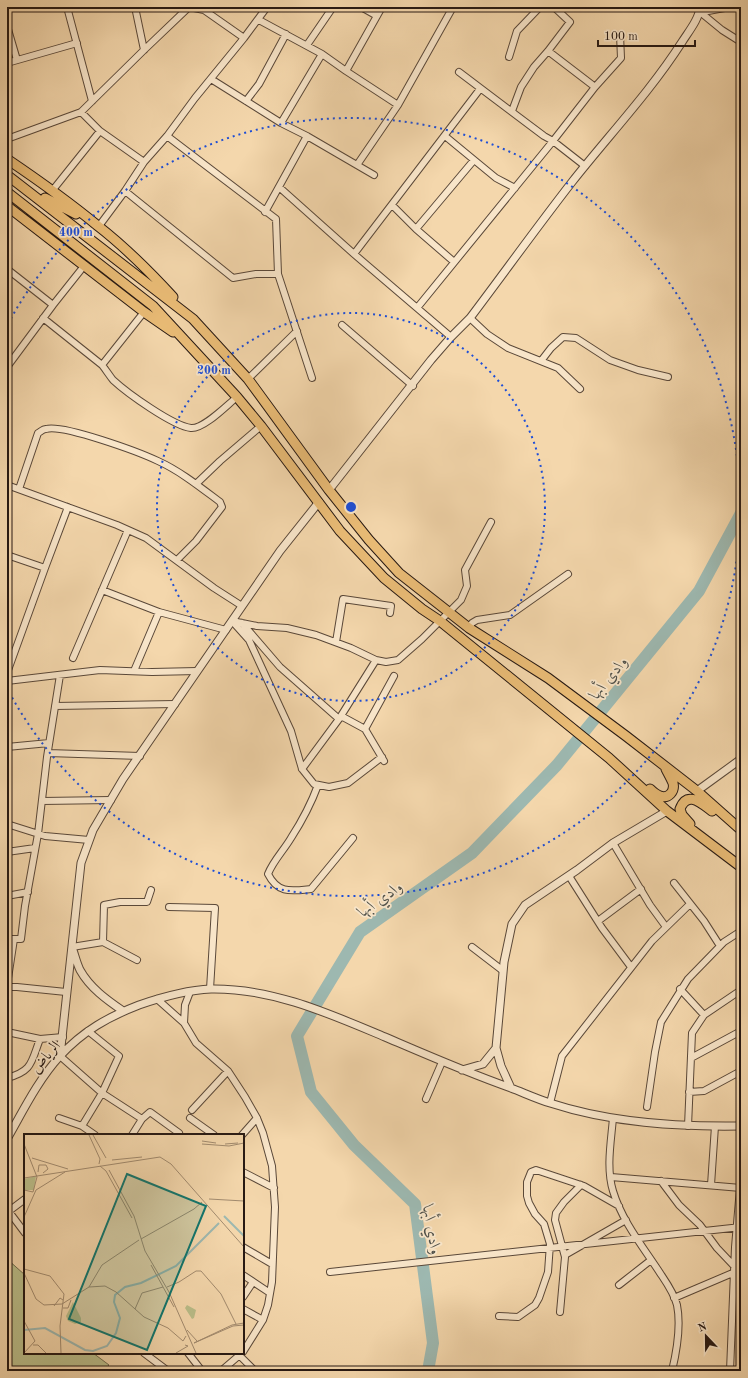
<svg xmlns="http://www.w3.org/2000/svg" width="748" height="1378" font-family="'Old Standard TT',Amiri,serif">
<style>
.grass{fill:#babe8a;stroke:#706c4e}
.lines{fill:none;stroke-linecap:round;stroke-linejoin:round}
.river{stroke:#9db8b0;stroke-width:12}
.minor-casing{stroke:#5a4839;stroke-width:8}
.tertiary-casing{stroke:#5a4839;stroke-width:9}
.primary-casing{stroke:#271913;stroke-width:11}
.minor{stroke:#f8e5c9;stroke-width:6}
.tertiary{stroke:#f8e5c9;stroke-width:7}
.primary{stroke:#eabc76;stroke-width:9}
.ring{fill:none;stroke:#1d4ed8;stroke-width:2;stroke-dasharray:2 4}
.labels{text-anchor:middle;stroke-width:3.5;stroke-linejoin:round;paint-order:stroke}
.street-label{font-size:15px;fill:#271913;stroke:#f8e5c9}
.water-label{font-size:16px;font-style:italic;fill:#50514a;stroke:#f8e5c9}
.inset-river{fill:none;stroke:#9db8b0;stroke-width:2}
.inset-road{fill:none;stroke:#a28b6f;stroke-width:1}
.view{fill:#0f766e;fill-opacity:0.15;stroke:#0f766e;stroke-width:2}
.inset-edge{fill:none;stroke:#271913;stroke-width:2}
.centre{fill:#1d4ed8;stroke:#f8e5c9;stroke-width:2}
.ring-label{font-size:12px;text-anchor:middle;font-weight:bold;fill:#1d4ed8;stroke:#f8e5c9;stroke-width:3.5;stroke-linejoin:round;paint-order:stroke}
</style>
<rect width="100%" height="100%" fill="#f4d7ac"/>
<filter id="stains"><feTurbulence type="fractalNoise" baseFrequency=".005" numOctaves="4"/><feColorMatrix values="0 0 0 0 .2 0 0 0 0 .09 0 0 0 0 .02 0 0 0 .5 -.17"/></filter>
<radialGradient id="worn" r=".72"><stop offset=".6" stop-color="#630" stop-opacity="0"/><stop offset="1" stop-color="#630" stop-opacity=".3"/></radialGradient>
<path class="grass" d="M7,1259l18,16v78h68l16,12 -6,6h-96z"/>
<g class="lines">
<path class="river" d="M428,1371l5,-28 -18,-139 -61,-59 -43,-53 -14,-56 63,-104 112,-79 85,-88 142,-174 42,-78"/>
<defs>
<path id="minor" d="M67,7l25,94
M135,7l9,43
M361,7l16,9
M700,12l22,18 19,12
M259,20l63,34 24,17 52,34
M7,26l10,34
M307,45l26,-38
M548,51l47,36
M509,57l8,-26 23,-24
M7,63l70,-20
M346,71l36,-64
M459,72l85,64 9,5 32,25
M211,79l70,44 26,13 67,39
M246,101l13,-17 27,-50
M512,111l9,-24 13,-20 14,-16 22,-29 -16,-15
M81,112l19,19 44,31
M281,123l41,-69
M167,136l109,83 2,55 34,104
M445,136l51,42 19,10
M7,139l74,-27 63,-62 45,-43 15,3 40,28
M357,165l41,-60 55,-98
M279,187l75,67 97,83
M52,191l48,-60
M125,191l108,87 23,-4h22
M392,205l24,24 37,32
M265,212l42,-76
M99,226l26,-35 19,-29 23,-26 28,-38 49,-60 23,-31
M416,229l58,-69
M354,254l126,-165
M7,269l46,36
M417,308l136,-167 42,-54 26,-29 -1,-23
M144,312l-42,53c4,5 7,10 11,15 14,13 60,46 78,48 13,1 36,-23 46,-31
M43,318l59,47
M470,318l17,16 21,14 50,20 22,21
M342,325l71,61
M541,361l10,-13 12,-11 13,1 34,22 28,10 30,7
M7,367l46,-62 31,-39
M248,379l49,-48
M196,484l24,-23 41,-35
M7,485l110,40 29,13 68,50 28,18
M19,489l19,-56c2,-1 5,-4 8,-4 17,-5 93,23 112,32 22,10 42,26 62,41l2,5 -26,34 -19,19
M7,555l38,13
M102,590l57,22 67,18
M232,621l25,5 30,2 29,7 35,13 25,12 10,2 12,-2 24,-21 39,-39 6,-14 -2,-16 26,-48
M232,621l17,19 42,91 11,38 12,15 15,3 19,-4 34,-26
M242,623l38,44 59,52
M469,628l3,-5 5,-3 33,-5 58,-41
M336,642l7,-43 48,7 -1,7
M73,658l55,-128
M134,671l25,-59
M7,673l38,-105 23,-61
M7,681l93,-11 52,2 45,-1
M55,706l120,-2
M341,716l24,13 19,32
M365,729l29,-53
M7,747l42,-4
M48,753l92,3
M302,769l37,-50 37,-59
M318,785c-7,19 -16,36 -27,53 -7,12 -18,23 -23,36 10,20 23,17 43,15l42,-51
M42,801l69,-1
M7,824l38,12 44,4
M613,843l37,62 16,22
M7,852l28,-4
M569,876l33,52 29,39
M674,883l30,38 16,25
M7,896l21,-4
M169,907l46,1 -5,81
M598,921l43,-32
M7,939h14l4,-33 13,-72 9,-77 13,-82
M103,942l1,-37 16,-3h27l4,-12
M72,947l31,-5 34,18
M472,947l30,23
M7,985l7,-46
M7,987h10l49,5
M680,989l24,26
M157,999l27,24 1,-18 5,-13
M184,1023l12,20 32,28 17,26 12,21 6,15 9,33 3,41 -3,75 -4,23 -5,15 -20,32
M7,1032l33,7 23,-2
M60,1056l42,37 40,26 8,-7 29,21
M691,1058l50,-27
M7,1078c26,-7 24,-16 33,-39
M689,1092l15,-1 37,-20
M426,1099l16,-37
M550,1103l12,-47 90,-115 38,-37
M647,1107l8,-55 6,-30 27,-43 36,-37 17,-11
M192,1110l36,-39
M59,1118l23,8 13,9
M190,1118l24,17
M613,1118c-2,24 -7,50 0,73 9,30 30,56 47,82 6,9 14,20 17,32 4,20 0,45 -5,66
M82,1126l20,-33 17,-37 -31,-25
M688,1126l4,-93 12,-18 37,-25
M132,1135l10,-16
M242,1135l15,-17
M243,1172l31,16
M611,1177l130,11
M661,1181l18,24 21,20 17,23 18,19
M711,1185l4,-59
M7,1209l18,24
M9,1211l16,-12
M243,1247l29,17
M565,1255l61,-35
M330,1272l411,-45
M243,1275l27,18
M619,1285l32,-25
M243,1297l10,-15
M674,1298l61,-26
M243,1309l20,11
M560,1312l5,-55 -10,-37 1,-7 8,-11 17,-17
M499,1316l19,1 17,-12 4,-7 9,-26 2,-28 -6,-20 -9,-10 -6,-11 -2,-7v-14l4,-10 5,-2 48,16 35,20
M144,1353l24,18
M188,1353l14,18
M240,1356l15,15
M221,1371l21,-18
M730,1371l5,-124 5,-59"/>
<path id="tertiary" d="M700,12l27,-5
M329,490l102,-130 20,-23 19,-19c34,-45 67,-91 102,-136 37,-47 78,-90 110,-140 7,-11 17,-23 18,-35
M697,791l44,-32
M73,950c2,6 4,14 7,20 10,18 27,30 43,41
M60,1056l21,-193 12,-33 30,-51 157,-228 39,-49
M462,1070l21,-6 13,-16
M511,1088l-10,-22 -5,-18 8,-86 8,-38 13,-19 52,-35 36,-27 54,-32
M7,1139c16,-28 31,-59 53,-83 23,-25 48,-39 79,-51 23,-8 48,-15 72,-16 62,-1 119,25 174,48 42,18 83,36 126,51 13,5 26,11 39,15 61,20 127,24 191,23"/>
<path id="primary" d="M7,159c31,21 62,43 91,67 27,21 52,46 75,71
M7,175l186,144 55,60 81,111 40,50 30,33 70,55 79,50 78,58 71,55 44,39
M7,192l146,114 84,91 24,29 79,105 44,47 38,31 18,12 169,137 58,53 74,56
M45,198l31,16
M7,206l137,106 29,20
M650,789c3,3 7,6 10,7 9,3 15,-5 13,-13 -2,-5 -5,-10 -7,-14
M690,824l-8,-9 -2,-6c7,-19 21,-6 32,2"/>
</defs>
<use href="#minor" class="minor-casing"/>
<use href="#tertiary" class="tertiary-casing"/>
<use href="#primary" class="primary-casing"/>
<use href="#minor" class="minor"/>
<use href="#tertiary" class="tertiary"/>
<use href="#primary" class="primary"/>
</g>
<g class="ring">
<circle cx="351" cy="507" r="194"/>
<path d="M8 324A389 389 0 1 1 8 690"/>
</g>
<g class="labels">
<g class="street-label">
<text transform="translate(45 1057) rotate(-50)" y="5">الرياض</text>
</g>
<g class="water-label">
<text transform="translate(608 677) rotate(-51)" y="6">وادي أبها</text>
<text transform="translate(380 898) rotate(-35)" y="6">وادي أبها</text>
<text transform="translate(433 1230) rotate(80)" y="6">وادي أبها</text>
</g>
</g>
<g transform="translate(24 1134)">
<rect width="220" height="220" fill="#f4d7ac"/>
<path d="M49,168l8,16v4l-6,2 -7,-3 -2,-5zM163,171l9,5 -2,8 -2,1 -7,-11z" fill="#babe8a"/>
<path d="M12,42l-2,14h-10v-11z" fill="#babe8a"/>
<path class="inset-river" d="M200,82l20,20M0,196l21,-2 40,22 8,1 14,-5 9,-13 4,-15 -6,-16 1,-7 10,-8 16,-4 35,-17 43,-43"/>
<path class="inset-road" d="M65,1l11,24 -1,5M69,1l13,23M178,7l14,2M0,10l13,33 -4,15 -9,-2M178,10l27,2 15,-3M201,10l13,-1M8,24l36,11M88,26l30,-3M76,32l6,5 26,47M85,36l25,46 11,35 24,41 27,61M14,38l1,-7h7l2,4 -5,4M0,44l136,-21 11,7 73,83M12,56l29,-18M185,65l35,2M0,83l12,-27M117,105l53,-30 8,-7M127,131l23,42M0,135l26,7 14,18 -4,32 1,27M0,139l12,26 8,6 18,-1 27,-17 16,-1 11,6 28,25 24,11 15,13 3,-5M65,153l13,-22 37,-25M143,153l12,-5 17,-11h5l20,23 15,30M30,172l6,-8 3,2M39,174h5l3,-8M111,175l7,-16 21,-6M0,187l11,20 -11,12M220,189l-12,2 -38,18 39,-17 11,-1M163,196l10,11M9,211h5l8,8M152,219l12,-7 -3,-1"/>
<path class="view" d="M103,40l79,32 -59,144 -78,-31z"/>
<rect width="220" height="220" class="inset-edge"/>
</g>
<circle cx="351" cy="507" r="6" class="centre"/>
<g class="ring-label">
<text x="76" y="236">400 m</text>
<text x="214" y="374">200 m</text>
</g>
<rect width="748" height="1378" fill="none" stroke="#f4d7ac" stroke-width="24"/>
<rect x="8" y="8" width="732" height="1362" fill="none" stroke="#271913" stroke-width="2"/>
<rect x="12" y="12" width="724" height="1354" fill="none" stroke="#271913"/>
<g transform="translate(706 1336) rotate(338)" stroke="#f8e5c9" stroke-width="3" paint-order="stroke">
<path d="M0-3L7 15L0 10L-7 15Z" fill="#271913"/>
<text y="-6" font-size="11" font-weight="bold" text-anchor="middle" fill="#271913">N</text>
</g>
<path d="M598 40v6h97v-6" fill="none" stroke="#271913" stroke-width="2"/>
<text x="604" y="40" font-size="12" fill="#271913" stroke="#f8e5c9" stroke-width="3" paint-order="stroke">100 m</text>
<rect width="100%" height="100%" filter="url(#stains)"/>
<rect width="100%" height="100%" fill="url(#worn)"/>
</svg>
